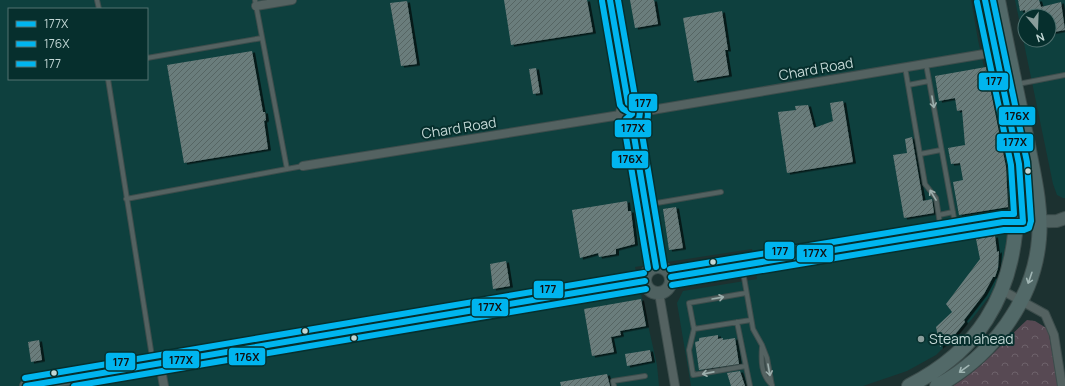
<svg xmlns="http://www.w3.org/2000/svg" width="1065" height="386" font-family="Manrope,sans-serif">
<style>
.built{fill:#0e403e;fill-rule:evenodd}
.park{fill:url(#park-crowns)}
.building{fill:url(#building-hatch);filter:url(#shadow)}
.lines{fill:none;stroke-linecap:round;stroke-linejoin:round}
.service-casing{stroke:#3d4d4c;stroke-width:6}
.minor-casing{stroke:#3d4d4c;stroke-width:10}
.secondary-casing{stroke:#3d4d4c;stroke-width:14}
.trunk-casing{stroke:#3d4d4c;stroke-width:16}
.service{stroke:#546261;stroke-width:4}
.minor{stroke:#546261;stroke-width:8}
.secondary{stroke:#4f6160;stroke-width:12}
.trunk{stroke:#526968;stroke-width:14}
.bus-1-casing{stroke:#062f2d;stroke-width:9}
.bus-2-casing{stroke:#062f2d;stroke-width:9}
.bus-3-casing{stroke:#062f2d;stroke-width:9}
.bus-1{stroke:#00b5ef;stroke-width:6}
.bus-2{stroke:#00b5ef;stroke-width:6}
.bus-3{stroke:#00b5ef;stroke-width:6}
.oneway{stroke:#9caeac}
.oneway2{stroke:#a1b6b4}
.bus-dot{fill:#c3d7d5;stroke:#062f2d;stroke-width:1.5}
.poi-dot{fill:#899d9b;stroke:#062f2d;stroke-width:1.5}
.labels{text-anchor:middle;stroke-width:4;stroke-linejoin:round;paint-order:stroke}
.street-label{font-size:14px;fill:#c3d7d5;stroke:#062f2d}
.poi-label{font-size:14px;fill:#c3d7d5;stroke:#062f2d;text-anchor:start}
.line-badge{stroke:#062f2d;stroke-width:1.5}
.pale-badge-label{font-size:11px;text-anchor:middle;font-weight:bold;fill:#111}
</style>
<defs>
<pattern id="park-crowns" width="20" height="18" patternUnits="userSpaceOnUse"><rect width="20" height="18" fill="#574953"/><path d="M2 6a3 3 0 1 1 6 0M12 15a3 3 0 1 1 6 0" fill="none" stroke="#6e626b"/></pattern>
<pattern id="building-hatch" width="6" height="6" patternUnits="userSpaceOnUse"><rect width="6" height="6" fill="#6b7d7c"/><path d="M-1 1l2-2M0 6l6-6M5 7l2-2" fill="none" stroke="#576564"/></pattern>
<filter id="shadow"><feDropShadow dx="3" dy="1.5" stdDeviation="0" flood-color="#0009"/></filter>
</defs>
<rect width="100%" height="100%" fill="#1c3130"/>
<path class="built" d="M0,0h971l7,40 36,162 -12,75 -10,16 -20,26 -36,36 -29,16 -44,15h-172l-14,-83 6,-12 74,-12 -5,-30 -117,18 22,98 2,21h-659zM9,9h138v70h-138z
M1015,0h50v198h-2l-6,-3 -4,-11zM1025,16h24v24h-24z"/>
<path class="park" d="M1027,320l8,1 13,8 10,57h-105c31,-19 48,-42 74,-66z"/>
<path class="building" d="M504,0h83l6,32 -82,13z
M630,0h24l4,24 -23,4z
M1018,0h21l2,7 20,-5 4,28 -16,3v-17h-23l-1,-6 -5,1z
M407,1l10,63 -16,2 -11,-63z
M722,11l6,39h-3l4,25 -35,6 -11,-63z
M252,51l11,61h2l1,8 -2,1 4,28 -84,14 -17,-98z
M986,67l20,100 2,40 -49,8 -6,-33 10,-2 -3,-17 -9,1 -3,-16 17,-3 -3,-35 -5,1 -2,-13 -16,3 -4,-25z
M536,68l4,25 -7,1 -4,-25z
M843,101l10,61 -66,11 -9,-61 18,-2 -1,-4 13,-1 6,23 19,-7 -3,-18z
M912,137l11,64 9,-2 2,14 -30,5 -11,-63 14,-2 -2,-14z
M627,201l1,10h3l4,33 -19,5v5l-17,3 -1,-4 -18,5 -8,-48z
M676,207l7,41 -14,2 -6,-41z
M995,236l2,16 2,-1 -1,17 -3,9h-2l-9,17 -20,26 1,2 -12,15 -13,10 -4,-20 16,-15 -6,-8 34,-45 -4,-20z
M506,261l4,25 -17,3 -3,-25z
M641,299l5,27 -26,5 1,4 -10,2 3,15 -22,4 -8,-47z
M718,335v4l5,-1v2l12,-2 4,26 -40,6 -4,-28 4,-1v-3z
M39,340l3,20 -11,2 -3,-20z
M650,350l2,11 -25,5 -2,-12z
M740,371l5,15h-14l-4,-13z
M607,374l3,12h-49l-1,-4z"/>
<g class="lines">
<defs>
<path id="service" d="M97,0l2,9
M255,0l32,169
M147,58l115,-20
M926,64l30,165
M905,67l20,117 11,14 5,32
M108,79l45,284
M1018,84l47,-9
M908,85l21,-4
M920,154l21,-4
M126,199l177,-33
M645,205l76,-13
M939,215l14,-3
M742,266l11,63 9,16 5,13 5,28
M746,293l-57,10 5,26 57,-9
M737,322l13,64
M694,329l-5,21 4,25 53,-9
M762,347c-1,14 -1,28 10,38
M614,386l-1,-5 32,-5"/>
<path id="minor" d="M610,0l18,103
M256,6l36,-6
M620 114a10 10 0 1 1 20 0a10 10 0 1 1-20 0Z
M640,112l356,-60
M632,124l24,143
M303,166l317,-51
M659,293l16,93
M1007,293l38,21 9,21 8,51
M160,364l4,22"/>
<path id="secondary" d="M645 280a13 13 0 1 1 26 0a13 13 0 1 1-26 0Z
M671,277l332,-55 54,-1 8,-3
M26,386l619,-105"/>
<path id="trunk" d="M909,386c156,-79 105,-245 76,-386
M937,386c54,-29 97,-85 102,-147 3,-33 -6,-67 -12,-99 -10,-47 -20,-93 -29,-140"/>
</defs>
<use href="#service" class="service-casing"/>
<use href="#minor" class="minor-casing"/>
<use href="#secondary" class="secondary-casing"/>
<use href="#trunk" class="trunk-casing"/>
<use href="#service" class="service"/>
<use href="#minor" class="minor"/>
<use href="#secondary" class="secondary"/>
<use href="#trunk" class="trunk"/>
<defs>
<path id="bus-1" d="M610,0l18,103 8,3 4,6 -1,7 -7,5 24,143
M671,277l332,-55h20l-4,-58 -34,-164
M26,386l619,-105"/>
<path id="bus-2" d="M602,1l18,104 3,4 9,5 -6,5 -2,6 24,143
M672,285l332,-55h20l5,-2 2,-7 -4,-59 -34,-162
M74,386l572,-97"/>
<path id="bus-3" d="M618,0l17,97c13,5 18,22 6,31l23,138
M670,269l332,-55h12l-3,-49 -34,-163
M25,378l619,-105"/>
</defs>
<use href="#bus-1" class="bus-1-casing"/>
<use href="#bus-2" class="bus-2-casing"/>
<use href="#bus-3" class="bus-3-casing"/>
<use href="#bus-1" class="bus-1"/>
<use href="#bus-2" class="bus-2"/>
<use href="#bus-3" class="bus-3"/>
</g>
<defs><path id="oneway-shaft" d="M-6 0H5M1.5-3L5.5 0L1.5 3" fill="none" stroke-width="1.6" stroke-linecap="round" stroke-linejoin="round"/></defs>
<g class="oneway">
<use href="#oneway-shaft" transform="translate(933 102) rotate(80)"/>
<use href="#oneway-shaft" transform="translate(933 195) rotate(-121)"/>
<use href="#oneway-shaft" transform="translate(718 298) rotate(-10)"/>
<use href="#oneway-shaft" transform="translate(769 370) rotate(80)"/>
<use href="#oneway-shaft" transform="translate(708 373) rotate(169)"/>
</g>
<g class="oneway2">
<use href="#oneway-shaft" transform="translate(1030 278) rotate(109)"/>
<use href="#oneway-shaft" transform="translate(964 369) rotate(144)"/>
</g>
<g class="bus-dot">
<circle cx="1028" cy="171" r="3.5"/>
<circle cx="713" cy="262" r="3.5"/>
<circle cx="305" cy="331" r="3.5"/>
<circle cx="354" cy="338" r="3.5"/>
<circle cx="54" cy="373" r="3.5"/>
</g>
<circle class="poi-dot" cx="921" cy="339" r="4"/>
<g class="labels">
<g class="street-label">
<text transform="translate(816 69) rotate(-10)" y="5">Chard Road</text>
<text transform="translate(459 128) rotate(-9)" y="5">Chard Road</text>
</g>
<g class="poi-label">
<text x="929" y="344">Steam ahead</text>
</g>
</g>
<g class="line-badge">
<rect x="978" y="72" width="31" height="19" rx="4" fill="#00b5ef"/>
<rect x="628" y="93" width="30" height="19" rx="4" fill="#00b5ef"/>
<rect x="998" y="106" width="38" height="20" rx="4" fill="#00b5ef"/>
<rect x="614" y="119" width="38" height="19" rx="4" fill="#00b5ef"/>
<rect x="996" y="133" width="38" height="19" rx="4" fill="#00b5ef"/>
<rect x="611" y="150" width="38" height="19" rx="4" fill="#00b5ef"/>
<rect x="764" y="241" width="31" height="19" rx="4" fill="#00b5ef"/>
<rect x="796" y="244" width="38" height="19" rx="4" fill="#00b5ef"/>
<rect x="533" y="280" width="31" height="19" rx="4" fill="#00b5ef"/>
<rect x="471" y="298" width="38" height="19" rx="4" fill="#00b5ef"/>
<rect x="228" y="347" width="38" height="19" rx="4" fill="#00b5ef"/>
<rect x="162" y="350" width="38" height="19" rx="4" fill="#00b5ef"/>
<rect x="105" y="352" width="31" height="19" rx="4" fill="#00b5ef"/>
</g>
<g class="pale-badge-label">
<text x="994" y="85">177</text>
<text x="643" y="107">177</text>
<text x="1017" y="120">176X</text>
<text x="633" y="132">177X</text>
<text x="1015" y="146">177X</text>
<text x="630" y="163">176X</text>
<text x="780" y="255">177</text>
<text x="815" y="257">177X</text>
<text x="548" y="293">177</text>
<text x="490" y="311">177X</text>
<text x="247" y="361">176X</text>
<text x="181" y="364">177X</text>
<text x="121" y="366">177</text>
</g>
<rect x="8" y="8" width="140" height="72" fill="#062f2d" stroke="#527270"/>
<rect x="16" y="21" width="20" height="6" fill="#00b5ef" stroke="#527270"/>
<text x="44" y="28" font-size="12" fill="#c3d7d5">177X</text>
<rect x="16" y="41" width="20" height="6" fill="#00b5ef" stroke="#527270"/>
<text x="44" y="48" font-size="12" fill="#c3d7d5">176X</text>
<rect x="16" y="61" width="20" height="6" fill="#00b5ef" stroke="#527270"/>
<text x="44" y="68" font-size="12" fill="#c3d7d5">177</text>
<g transform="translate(1037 28) rotate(161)"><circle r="19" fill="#062f2d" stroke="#527270"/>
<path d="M0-3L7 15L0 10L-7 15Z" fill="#899d9b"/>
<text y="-6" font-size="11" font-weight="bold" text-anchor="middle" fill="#c3d7d5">N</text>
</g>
</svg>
